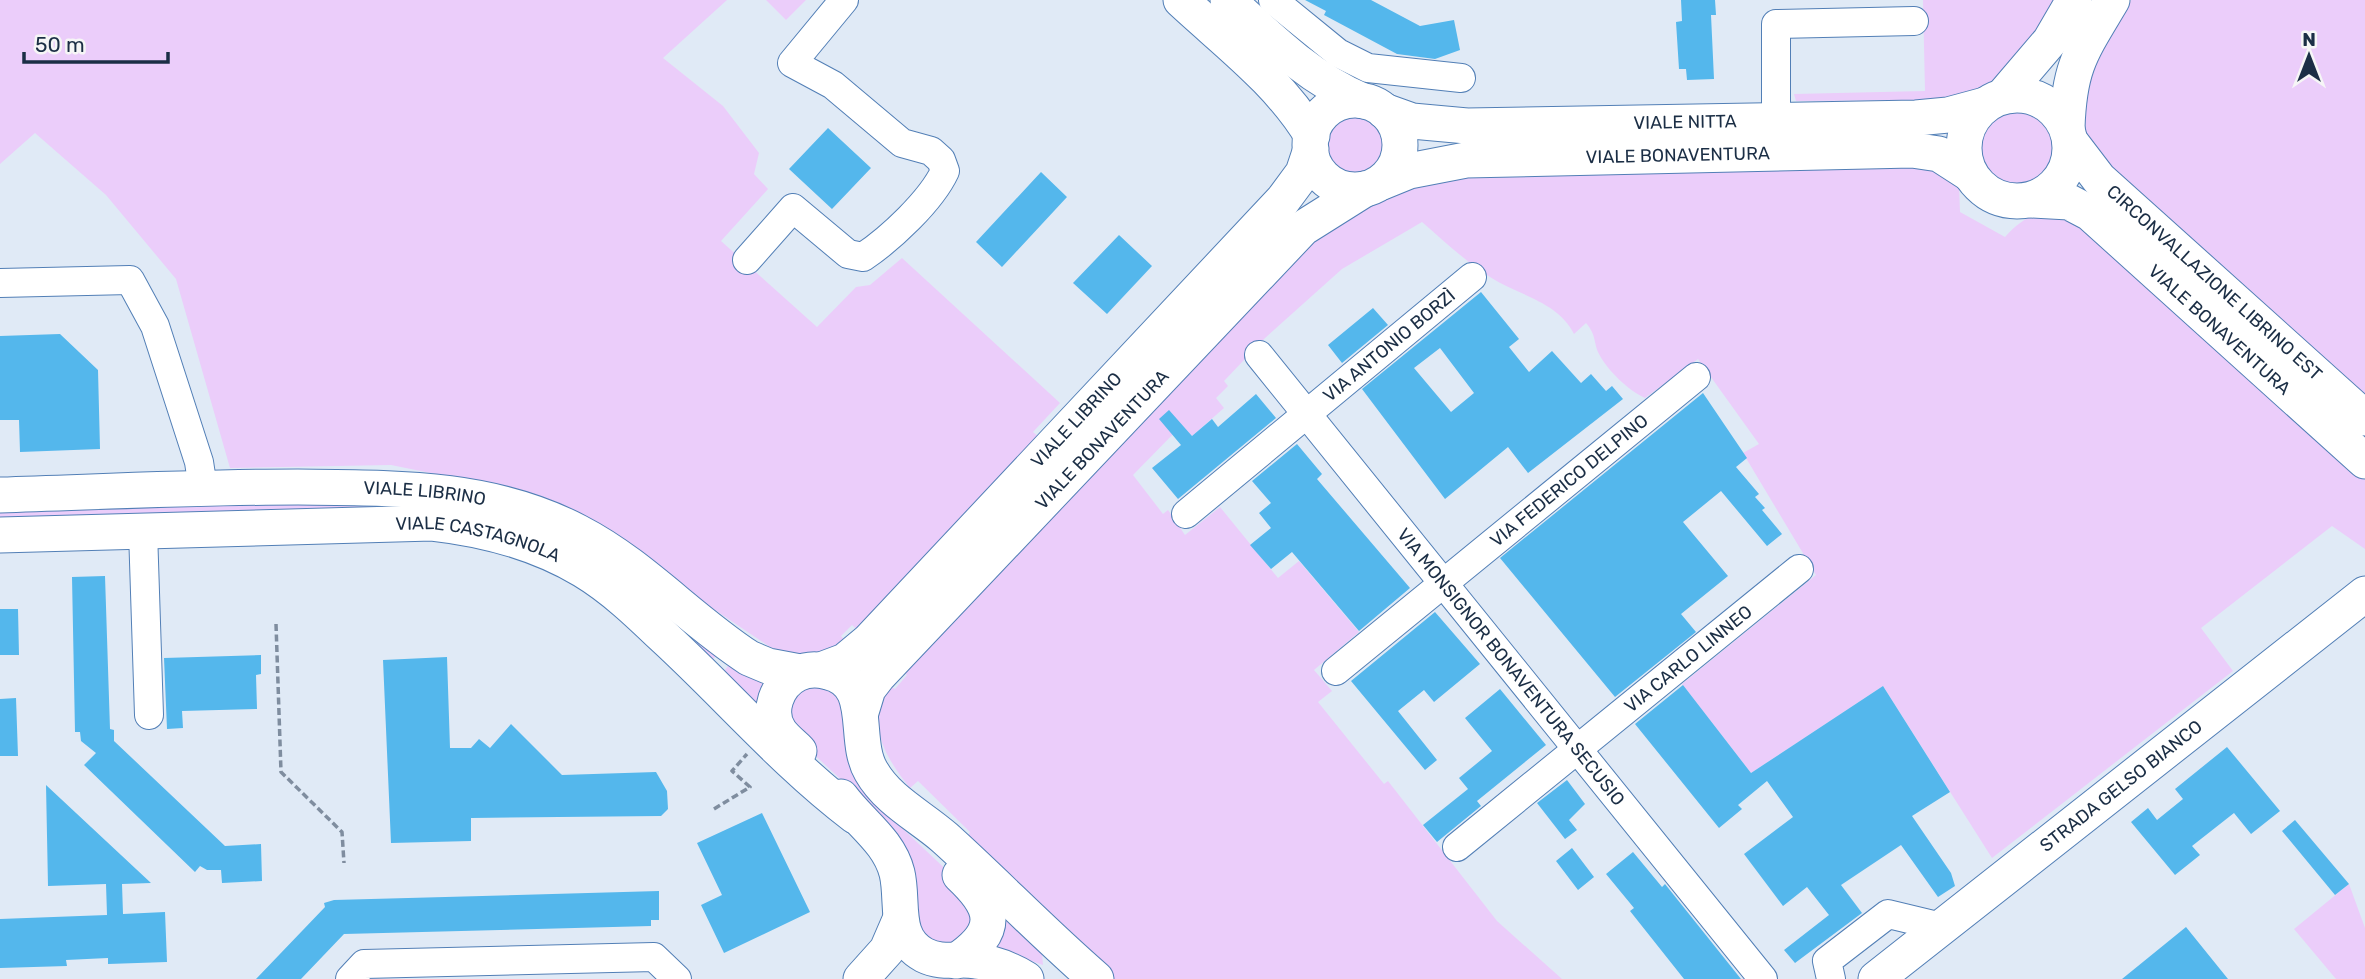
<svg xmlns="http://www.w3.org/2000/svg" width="2365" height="979" font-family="Rubik,sans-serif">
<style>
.green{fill:#ebcdfa}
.building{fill:#54b7ec;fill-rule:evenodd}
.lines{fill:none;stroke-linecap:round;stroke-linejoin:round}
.minor-casing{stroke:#527fb6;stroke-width:30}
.major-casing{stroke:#527fb6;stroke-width:37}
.path{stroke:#7f8d9f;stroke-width:3.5;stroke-dasharray:7 3.5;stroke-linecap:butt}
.minor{stroke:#fff;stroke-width:28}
.major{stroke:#fff;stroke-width:35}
.labels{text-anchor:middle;stroke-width:5;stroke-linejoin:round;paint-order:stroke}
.street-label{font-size:18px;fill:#1b2e45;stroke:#f6f6f6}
</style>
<rect width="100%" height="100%" fill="#e0eaf6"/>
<path class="green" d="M0,0h727l-64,58 60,48 36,47 -5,21 14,15 -47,52 96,86 39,-40 14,-2 32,-27 158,145 -27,29 24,21 263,-220 48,-30 49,-20 46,-10 111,-3 62,4 43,-1 54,-7 195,-3 31,22 1,27 45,25c28,-31 46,-28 80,-8l280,251v69l-33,-23 -131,102 32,43 -241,187 -109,-172 -132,87 -69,-89 134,-109 -73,-122 16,-9 -61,-85 -53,39c-17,-8 -37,-27 -46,-44 -6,-12 -2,-18 -13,-31l-12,11c-16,-33 -57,-39 -84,-57 -25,-16 -46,-36 -68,-55l-80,47 -78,70 -40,42 4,5 -12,12 8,10 -32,28 -10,-11 -49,50 30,39 5,-4 17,25 35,-28 58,71 21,-17 60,71 -45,38 18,21 -14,11 66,82 4,-3 109,140 65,58h-448l-148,-140 4,-7 -52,-51 -8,7c-25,-31 -45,-64 -20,-102l5,3 12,-14 -55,-50 -11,11 5,6c-26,16 -47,16 -76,5l-178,-120 -77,-37 -124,-25 -161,3 -54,-189 -70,-84 -71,-62 -35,31z
M766,0h40l-20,20z
M1923,0h133c-33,56 -53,93 -125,100l-135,1 -2,-7 131,-3z
M2131,0h234v397l-271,-245c-32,-51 10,-107 37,-152z
M1976 147a41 41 0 1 1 82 0a41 41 0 1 1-82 0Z
M1321 145a33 33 0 1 1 66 0a33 33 0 1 1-66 0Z
M417,498l125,24 175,133 -5,5 -141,-115 -571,-25v-10z
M730,663l42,17 -11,36 -38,-43z
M798,685h37l51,128 85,80 8,19 -24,35 -36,-9 -39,-122 -89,-83 -6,-33z
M2349,884l16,44v51h-29l-42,-50z
M1002,910l40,44 1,11 -26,-9 -28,-5z"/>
<path class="building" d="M1305,0h66l49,26 34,-6 6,30 -25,9 -38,-5 -73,-39 2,-4z
M1681,0h34l1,15h-5l3,64 -27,1 -1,-11h-7l-3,-47 6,-1z
M828,128l43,40 -39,41 -43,-40z
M1041,172l26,25 -65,70 -26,-25z
M1119,235l33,31 -45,48 -34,-31z
M1481,292l38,47 -10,8 20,25 23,-21 29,32 10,-9 15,17 6,-5 11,13 -95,74 -20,-26 -63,52 -83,-110zM1440,348l34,45 -23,19 -37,-44z
M1373,308l15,17 -46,38 -14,-18z
M60,334l38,36 2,79 -80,3 -1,-32h-19v-84z
M1703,393l44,65 -11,9 23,27 -4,3 10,11 -3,2 20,24 -15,12 -46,-55 -38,31 45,54 -47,38 15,18 -81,65 -115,-139z
M1256,394l20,24 -98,81 -26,-31 29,-23 -22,-26 10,-9 23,26 20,-17 6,8z
M1297,444l25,30 -5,5 93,109 -51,43 -67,-79 -21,17 -21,-24 21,-17 -12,-15 12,-10 -19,-22z
M105,576l5,153 4,1v11l111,105 36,-2 1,37 -40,2 -1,-13h-14l-7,-4 -5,6 -111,-107 12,-12 -15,-12 -1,-9h-5l-3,-155z
M0,609h18l1,46h-19z
M1435,612l45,52 -46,38 -10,-12 -26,21 39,49 -12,10 -74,-89z
M261,655v19l-5,1 1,34 -75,2 1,17 -16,1 -3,-71z
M447,657l3,91h21l8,-9 11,9 21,-24 51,51 94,-3 11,19 1,18 -7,7 -190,2v23l-80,2 -8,-183z
M1683,685l68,88 132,-87 67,106 -38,24 39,57 4,13 -17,11 -37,-52 -60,40 21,28 -67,50 -11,-13 45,-35 -22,-28 -24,19 -39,-52 49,-37 -26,-36 -29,24 4,4 -23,19 -84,-104z
M1500,689l46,56 -69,56 4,5 -44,36 -14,-17 45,-36 -9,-11 33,-27 -27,-33z
M16,698l2,58h-18v-57z
M2227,747l53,64 -29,23 -17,-21 -42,33 8,9 -25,20 -44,-53 17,-14 9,12 26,-21 -8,-10z
M1567,780l18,24 -16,16 8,10 -12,9 -28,-36z
M46,785l105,98 -29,1 1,30 42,-2 2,50 -59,2v-6l-42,2 1,6 -67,2v-49l107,-4 -1,-31 -58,2z
M762,813l48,99 -86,41 -23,-48 21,-10 -25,-52z
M2295,820l54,64 -14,11 -53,-64z
M1572,848l22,29 -16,13 -22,-29z
M1633,852l29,35 3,-3 76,95h-57l-54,-68 4,-3 -28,-34z
M659,891v29h-8v6l-307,8 -43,45h-45l69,-72 -1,-4 10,-3z
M2186,927l42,52h-106z"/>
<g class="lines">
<defs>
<g id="minor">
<path d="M1273,0l65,53 30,15 93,10"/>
<path d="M1776,121v-97l138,-3"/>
<path d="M747,260l46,-52 55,46 15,3c27,-18 68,-56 82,-86l-4,-11 -10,-9 -29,-8 -69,-58 -41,-22 52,-63"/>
<path d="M0,283l130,-3 25,46 44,136 4,26"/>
<path id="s1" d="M1259,355l504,624"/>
<path id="s2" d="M1186,514l286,-237"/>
<path d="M143,531l6,184"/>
<path id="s3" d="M1336,671l360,-294"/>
<path id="s4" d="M1457,847l342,-278"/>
<path d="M350,979l14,-15 290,-7 23,22"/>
<path d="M1831,979l-4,-18 61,-47 54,13"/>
</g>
<g id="major">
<path d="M1181,0c45,42 99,82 131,136"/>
<path d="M1228,0c42,39 81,78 135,101"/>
<circle cx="2017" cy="148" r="53"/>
<path d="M2003,96l47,-55 24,-41"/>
<circle cx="1355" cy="145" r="45"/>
<path id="s5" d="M1384,111l28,10 55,5 449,-8 32,-3 37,-10"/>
<path d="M2067,128c2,-62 14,-76 45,-128"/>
<path id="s6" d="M2070,141l29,38 266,239"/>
<path id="s7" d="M1382,182l27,-11 57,-11 446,-10 27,4 31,20"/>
<path id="s8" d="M2031,200l38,2 21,11 275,248"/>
<path id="s9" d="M0,495c99,-3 198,-8 298,-8 96,1 193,-1 280,45 64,33 111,87 171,126l19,8 32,6"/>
<path id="s10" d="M0,535l432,-12c54,6 104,19 151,47 30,18 56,43 82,68 64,59 120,125 190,178"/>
<path id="s11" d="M821,670l24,-9 24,-20 414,-441 20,-27 8,-24"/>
<path id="s12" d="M861,712l7,-23 10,-13 425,-448 62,-39"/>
<path d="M799,751c-6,-6 -14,-12 -19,-19 -14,-20 -3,-48 17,-58 10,-5 21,-5 31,-2 47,11 24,67 43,99 17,30 49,45 74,67 51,46 99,96 151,141"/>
<path d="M841,797c19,26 48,44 56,76 7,29 -5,65 27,82 18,9 34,3 52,6 18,2 35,9 50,18"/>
<path d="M956,961c44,-30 40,-52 4,-86"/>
<path d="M861,979l26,-29 13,-30"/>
<path id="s13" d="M1876,979l489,-385"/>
</g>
</defs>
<use href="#minor" class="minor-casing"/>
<use href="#major" class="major-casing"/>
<path class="path" d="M276,624l5,148 61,60 2,31
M714,809l36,-22 -18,-16 15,-17"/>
<use href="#minor" class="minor"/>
<use href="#major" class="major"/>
</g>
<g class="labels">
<g class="street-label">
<text dy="6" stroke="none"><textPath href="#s5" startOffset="303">VIALE NITTA</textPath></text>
<text dy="6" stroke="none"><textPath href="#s7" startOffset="299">VIALE BONAVENTURA</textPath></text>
<text dy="6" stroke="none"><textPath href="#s6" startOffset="203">CIRCONVALLAZIONE LIBRINO EST</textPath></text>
<text dy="6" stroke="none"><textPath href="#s8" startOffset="236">VIALE BONAVENTURA</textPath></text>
<text dy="6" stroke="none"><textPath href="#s2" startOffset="264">VIA ANTONIO BORZÌ</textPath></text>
<text dy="6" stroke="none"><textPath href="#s11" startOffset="360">VIALE LIBRINO</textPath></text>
<text dy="6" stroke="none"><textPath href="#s12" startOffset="366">VIALE BONAVENTURA</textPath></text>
<text dy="6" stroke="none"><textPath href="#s3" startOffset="301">VIA FEDERICO DELPINO</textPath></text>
<text dy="6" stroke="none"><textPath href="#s9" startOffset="425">VIALE LIBRINO</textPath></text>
<text dy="6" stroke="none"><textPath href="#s10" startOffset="480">VIALE CASTAGNOLA</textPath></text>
<text dy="6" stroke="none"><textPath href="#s4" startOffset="298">VIA CARLO LINNEO</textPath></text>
<text dy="6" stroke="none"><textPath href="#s1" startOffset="401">VIA MONSIGNOR BONAVENTURA SECUSIO</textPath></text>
<text dy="6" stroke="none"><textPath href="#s13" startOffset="312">STRADA GELSO BIANCO</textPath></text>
</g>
</g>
<g transform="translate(2309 56)" stroke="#f6f6f6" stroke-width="5" paint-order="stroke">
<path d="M0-5L12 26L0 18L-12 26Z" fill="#1b2e45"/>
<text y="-10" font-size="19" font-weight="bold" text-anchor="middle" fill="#1b2e45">N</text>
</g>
<path d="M24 52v10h144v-10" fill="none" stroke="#1b2e45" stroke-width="3.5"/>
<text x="35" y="52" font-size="21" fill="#1b2e45" stroke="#f6f6f6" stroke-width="5" paint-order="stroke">50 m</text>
</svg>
